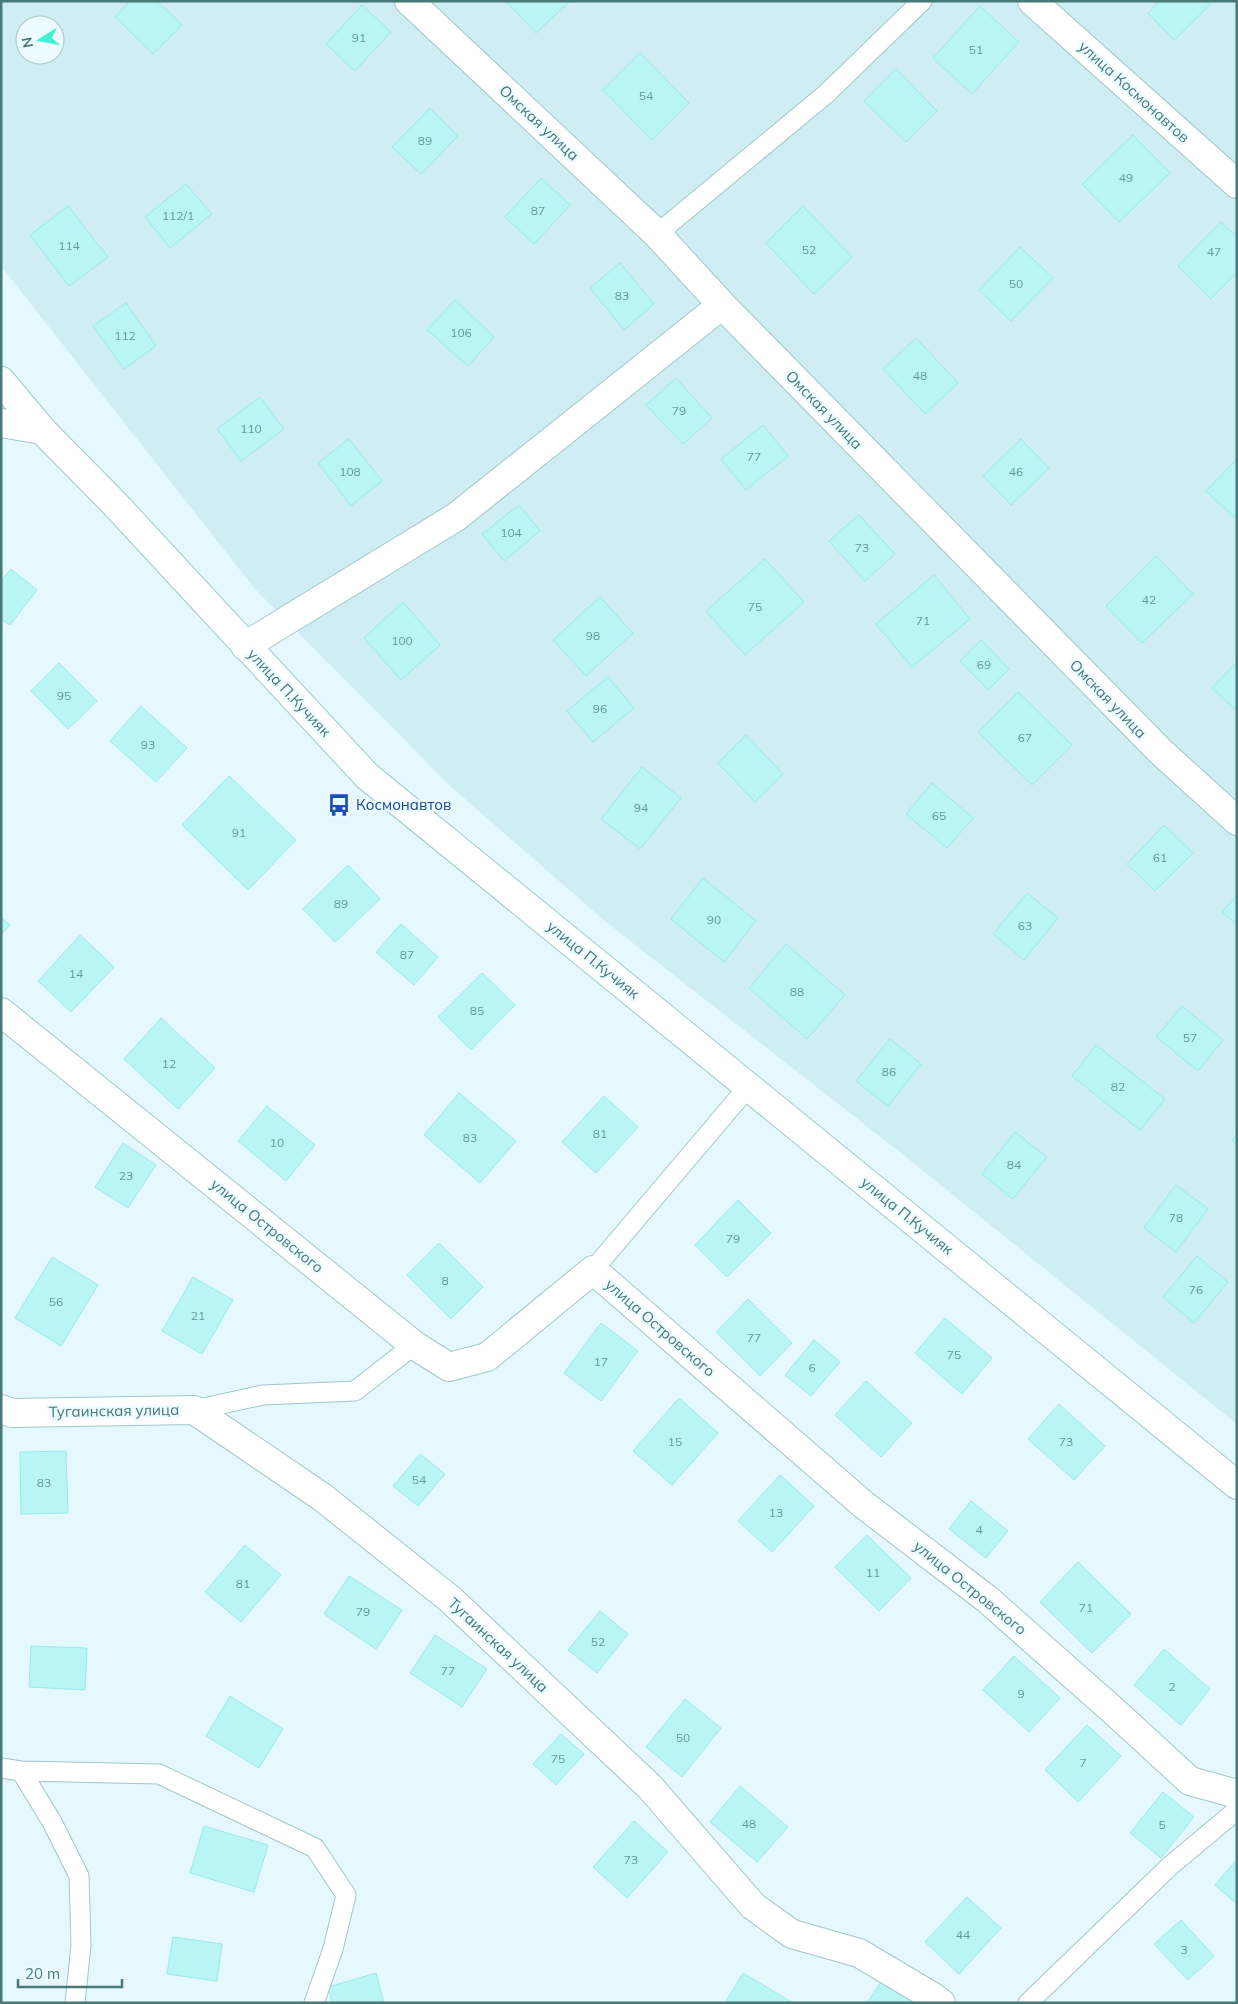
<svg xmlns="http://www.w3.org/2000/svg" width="1238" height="2004" font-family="Mulish,sans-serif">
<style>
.residential{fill:#cfeef3;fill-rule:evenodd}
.building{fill:#baf5f6;stroke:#99eae9}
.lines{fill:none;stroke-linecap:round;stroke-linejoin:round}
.lane-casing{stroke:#a1c7c9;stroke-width:21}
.street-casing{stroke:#a1c7c9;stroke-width:30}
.secondary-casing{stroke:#9fcbcd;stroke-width:30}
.lane{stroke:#fff;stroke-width:19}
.street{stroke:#fff;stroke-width:28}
.secondary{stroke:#fff;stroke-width:28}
.labels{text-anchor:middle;stroke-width:5;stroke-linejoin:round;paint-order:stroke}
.number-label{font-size:12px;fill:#649897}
.street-label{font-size:15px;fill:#477977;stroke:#ecfbff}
.transit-label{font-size:15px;fill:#164399;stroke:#ecfbff;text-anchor:start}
</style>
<rect width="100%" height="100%" fill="#e4f8fe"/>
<path class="residential" d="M1,1h1236v1423l-336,-271 -295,-231 -157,-137 -194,-196 -254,-323zM25,25h30v30h-30z"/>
<path class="building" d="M130,1h27l25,24 -29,29 -38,-37z
M506,1h64l-34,32z
M1160,1h47l3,4 -36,35 -26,-27z
M362,5l29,27 -36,39 -29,-27z
M980,6l39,36 -47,52 -39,-36z
M640,53l49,50 -37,37 -49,-50z
M896,69l41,42 -31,31 -42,-41z
M430,108l28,28 -37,38 -29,-27z
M1133,135l37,38 -51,49 -37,-38z
M541,178l29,27 -36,39 -29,-27z
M186,184l26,30 -42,34 -25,-31z
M68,206l40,51 -39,29 -39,-51z
M803,206l49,51 -38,37 -48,-51z
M1221,222l16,15v35l-26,27 -33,-33z
M1020,247l33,31 -42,43 -32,-31z
M620,263l34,41 -30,26 -34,-42z
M455,300l39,37 -26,29 -41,-36z
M126,303l30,43 -32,23 -31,-43z
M916,338l42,45 -33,31 -42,-45z
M676,378l36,40 -29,26 -37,-39z
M260,397l24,32 -43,32 -24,-32z
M763,425l25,31 -42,34 -25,-31z
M349,439l33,42 -31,25 -33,-43z
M1021,439l28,29 -38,37 -28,-29z
M1237,459v61l-31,-29z
M519,505l21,26 -36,30 -22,-27z
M859,515l36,39 -30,27 -36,-40z
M1156,556l37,38 -51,49 -36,-37z
M765,559l39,43 -59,53 -39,-44z
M11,569l26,21 -27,35 -9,-6v-38z
M934,575l36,44 -58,48 -36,-43z
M600,597l33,36 -47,43 -33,-36z
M403,602l37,43 -39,35 -37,-42z
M981,640l28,29 -21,21 -28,-29z
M1237,662v49l-25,-23z
M59,663l38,38 -29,28 -37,-38z
M608,677l26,31 -41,34 -26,-31z
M1018,692l54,53 -40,40 -54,-53z
M141,706l46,42 -31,34 -46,-41z
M746,735l37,39 -28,28 -37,-39z
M642,767l39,31 -41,51 -39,-30z
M229,776l67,64 -48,50 -66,-65z
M932,783l41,35 -26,30 -41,-34z
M1164,825l29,28 -38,38 -28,-27z
M348,865l32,34 -45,43 -32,-33z
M703,878l53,43 -32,41 -53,-43z
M1027,893l31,25 -34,42 -31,-26z
M1237,895v30l-15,-13z
M1,917l9,8 -9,10z
M401,924l37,33 -24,28 -38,-33z
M80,935l34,32 -43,45 -33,-31z
M786,944l59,51 -38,44 -58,-51z
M482,973l33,32 -44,45 -33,-33z
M1182,1006l41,34 -25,31 -42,-34z
M161,1018l54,50 -37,41 -54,-50z
M890,1039l31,25 -33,42 -32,-25z
M1096,1045l69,54 -25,31 -68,-54z
M459,1093l57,48 -36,42 -56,-48z
M604,1096l34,31 -42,46 -34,-31z
M267,1106l48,39 -29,36 -48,-40z
M1015,1132l32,25 -34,42 -31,-25z
M1237,1134v10l-5,-4z
M123,1143l33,22 -28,43 -33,-21z
M1176,1185l32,24 -32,43 -32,-24z
M738,1200l33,33 -44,44 -32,-32z
M439,1243l44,44 -32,32 -44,-44z
M1197,1256l31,26 -34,41 -31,-26z
M52,1257l46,28 -37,61 -46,-28z
M193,1277l40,23 -31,54 -40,-23z
M748,1299l44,44 -32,33 -44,-44z
M945,1318l47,40 -30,36 -47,-41z
M601,1323l37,28 -37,50 -37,-28z
M814,1340l26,22 -29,34 -26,-21z
M866,1381l46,42 -31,34 -46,-42z
M679,1398l39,35 -46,52 -39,-34z
M1059,1404l46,42 -31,34 -46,-41z
M66,1451l2,62 -47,1 -1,-62z
M420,1454l25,20 -27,32 -25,-20z
M780,1475l34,31 -42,46 -34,-31z
M971,1501l37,30 -22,27 -37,-29z
M867,1535l44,43 -32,33 -44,-44z
M245,1545l36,30 -40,47 -36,-30z
M1078,1562l53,52 -39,39 -52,-51z
M349,1576l53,34 -26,39 -52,-35z
M600,1611l28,23 -31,39 -29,-23z
M435,1635l52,34 -25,38 -52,-34z
M31,1646l56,2 -2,42 -56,-3z
M1164,1649l46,40 -29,36 -47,-40z
M1014,1656l46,42 -31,34 -46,-42z
M230,1696l53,33 -24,39 -53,-32z
M685,1699l36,29 -39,49 -36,-30z
M1087,1725l34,31 -43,46 -33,-32z
M561,1734l23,20 -28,31 -23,-21z
M740,1786l48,41 -31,35 -47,-40z
M1163,1792l31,25 -33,41 -31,-25z
M634,1821l34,31 -41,46 -34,-31z
M204,1826l64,19 -14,47 -64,-19z
M1237,1859v45l-22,-19z
M967,1897l34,31 -42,46 -34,-32z
M1181,1920l33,36 -26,24 -34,-36z
M173,1937l49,7 -5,37 -50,-7z
M376,1973l8,30h-52l-4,-16z
M743,1973l50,30h-68z
M883,1979l34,24h-50z"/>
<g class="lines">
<defs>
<path id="lane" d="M657,234l169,-140 96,-93
M593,1270l155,-183
M194,1410l69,-15 92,-4 59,-46
M1,1768l20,3 31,51 27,54 2,69 -6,58
M21,1771l138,3 156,74 31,47 -13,54 -19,54
M1028,2003l142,-137 67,-56"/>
<path id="street" d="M409,1l248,233 65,71 439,447 76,69
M1032,1l205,183
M1,423l41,7
M245,646l211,-129 266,-212
M1,1012l413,333 35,22 38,-10 106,-87 271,235 123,94 130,115 73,67 47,13
M1,1409l11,4 182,-3 128,87 128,102 200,188 103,119 39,28 67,19 74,44 8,6"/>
<path id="secondary" d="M1,381l41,49 71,72 254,274 870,709"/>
</defs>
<use href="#lane" class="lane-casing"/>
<use href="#street" class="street-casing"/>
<use href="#secondary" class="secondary-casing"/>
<use href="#lane" class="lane"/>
<use href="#street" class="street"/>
<use href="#secondary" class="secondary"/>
</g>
<defs>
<symbol id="bus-bare" viewBox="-9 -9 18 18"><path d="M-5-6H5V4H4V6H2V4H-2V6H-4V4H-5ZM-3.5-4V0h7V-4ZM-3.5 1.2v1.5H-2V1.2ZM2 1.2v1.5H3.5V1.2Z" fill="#1a4fb4" stroke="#ecfbff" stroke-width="2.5" paint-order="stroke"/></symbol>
</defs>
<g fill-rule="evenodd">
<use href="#bus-bare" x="323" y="789" width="32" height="32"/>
</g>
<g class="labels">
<g class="number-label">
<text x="359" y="42">91</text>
<text x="976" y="54">51</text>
<text x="646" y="100">54</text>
<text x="425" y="145">89</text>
<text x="1126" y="182">49</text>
<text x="538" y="215">87</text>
<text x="178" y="220">112/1</text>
<text x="69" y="250">114</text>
<text x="809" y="254">52</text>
<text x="1214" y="256">47</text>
<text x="1016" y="288">50</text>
<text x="622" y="300">83</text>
<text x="461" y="337">106</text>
<text x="125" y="340">112</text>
<text x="920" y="380">48</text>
<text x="679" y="415">79</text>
<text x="251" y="433">110</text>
<text x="754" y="461">77</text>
<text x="350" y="476">108</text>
<text x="1016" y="476">46</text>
<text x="511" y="537">104</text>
<text x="862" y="552">73</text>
<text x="1149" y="604">42</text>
<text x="755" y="611">75</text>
<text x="923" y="625">71</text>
<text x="593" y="640">98</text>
<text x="402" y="645">100</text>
<text x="984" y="669">69</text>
<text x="64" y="700">95</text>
<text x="600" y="713">96</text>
<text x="1025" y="742">67</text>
<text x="148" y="749">93</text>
<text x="641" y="812">94</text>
<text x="939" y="820">65</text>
<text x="239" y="837">91</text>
<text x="1160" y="862">61</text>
<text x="341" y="908">89</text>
<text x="714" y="924">90</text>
<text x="1025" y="930">63</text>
<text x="407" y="959">87</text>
<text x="76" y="978">14</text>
<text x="797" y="996">88</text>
<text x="477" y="1015">85</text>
<text x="1190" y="1042">57</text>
<text x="169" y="1068">12</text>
<text x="889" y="1076">86</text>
<text x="1118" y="1091">82</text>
<text x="600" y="1138">81</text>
<text x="470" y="1142">83</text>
<text x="277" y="1147">10</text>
<text x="1014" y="1169">84</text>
<text x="126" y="1180">23</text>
<text x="1176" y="1222">78</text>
<text x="733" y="1243">79</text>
<text x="445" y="1285">8</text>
<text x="1196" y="1294">76</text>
<text x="56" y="1306">56</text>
<text x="198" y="1320">21</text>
<text x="754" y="1342">77</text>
<text x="954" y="1359">75</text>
<text x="601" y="1366">17</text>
<text x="812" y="1372">6</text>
<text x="675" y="1446">15</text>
<text x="1066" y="1446">73</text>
<text x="419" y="1484">54</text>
<text x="44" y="1487">83</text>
<text x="776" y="1517">13</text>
<text x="979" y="1534">4</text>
<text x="873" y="1577">11</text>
<text x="243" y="1588">81</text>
<text x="1086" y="1612">71</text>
<text x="363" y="1616">79</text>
<text x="598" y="1646">52</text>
<text x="448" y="1675">77</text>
<text x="1172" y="1691">2</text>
<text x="1021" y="1698">9</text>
<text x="683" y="1742">50</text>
<text x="558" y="1763">75</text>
<text x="1083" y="1767">7</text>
<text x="749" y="1828">48</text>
<text x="1162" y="1829">5</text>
<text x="631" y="1864">73</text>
<text x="963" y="1939">44</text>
<text x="1184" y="1954">3</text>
</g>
<g class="street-label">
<text transform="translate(1134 92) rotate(42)" y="5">улица Космонавтов</text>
<text transform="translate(539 123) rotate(43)" y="5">Омская улица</text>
<text transform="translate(824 410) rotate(46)" y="5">Омская улица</text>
<text transform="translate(289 693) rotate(47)" y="5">улица П.Кучияк</text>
<text transform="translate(1108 699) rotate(46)" y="5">Омская улица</text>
<text transform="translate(593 960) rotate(39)" y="5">улица П.Кучияк</text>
<text transform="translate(907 1216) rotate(39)" y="5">улица П.Кучияк</text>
<text transform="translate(267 1226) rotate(39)" y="5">улица Островского</text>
<text transform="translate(660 1328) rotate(41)" y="5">улица Островского</text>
<text transform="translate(114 1411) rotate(-1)" y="5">Тугаинская улица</text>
<text transform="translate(970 1588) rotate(39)" y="5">улица Островского</text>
<text transform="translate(498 1645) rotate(43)" y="5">Тугаинская улица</text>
</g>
<g class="transit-label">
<text x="356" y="810">Космонавтов</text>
</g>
</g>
<rect width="1238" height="2004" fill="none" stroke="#477977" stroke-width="5"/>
<g transform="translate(40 40) rotate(259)"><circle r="24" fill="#ecfbff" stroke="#aac7c9"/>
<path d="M0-4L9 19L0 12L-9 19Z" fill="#40f2d3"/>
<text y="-8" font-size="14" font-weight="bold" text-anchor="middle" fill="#477977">N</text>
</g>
<path d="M18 1979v8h104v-8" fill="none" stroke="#477977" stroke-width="2.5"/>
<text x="25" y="1979" font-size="15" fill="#477977" stroke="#ecfbff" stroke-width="4" paint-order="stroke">20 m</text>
</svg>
